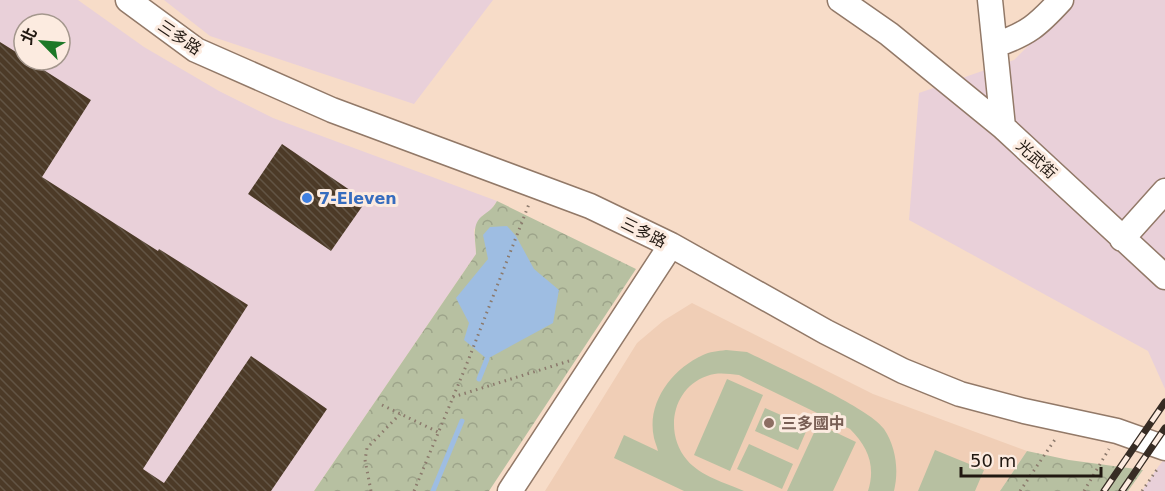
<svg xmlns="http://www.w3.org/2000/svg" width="1165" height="491" font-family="'DejaVu Sans','Noto Sans TC',sans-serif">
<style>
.industrial{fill:#e9d0d9;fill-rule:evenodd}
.built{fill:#f0ceb6}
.forest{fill:url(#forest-crowns)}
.pitch{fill:#b7c0a1}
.water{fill:#9ebde2}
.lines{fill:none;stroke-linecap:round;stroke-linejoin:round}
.stream{stroke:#9ebde2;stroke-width:5}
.building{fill:url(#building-back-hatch)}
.minor-casing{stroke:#927968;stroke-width:27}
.path{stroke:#8b796c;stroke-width:3;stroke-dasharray:1.5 4.5;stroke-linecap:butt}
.minor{stroke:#fff;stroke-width:24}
.rail-casing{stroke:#372c24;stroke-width:7}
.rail{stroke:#fcebe0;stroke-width:4.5;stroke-dasharray:14;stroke-linecap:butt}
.shop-dot{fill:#3f7fe0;stroke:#fcebe0;stroke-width:2}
.education-dot{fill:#8d6e63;stroke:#fcebe0;stroke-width:2}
.labels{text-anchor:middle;stroke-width:6;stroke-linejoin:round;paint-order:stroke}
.street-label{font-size:16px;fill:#211811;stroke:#fcebe0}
.shop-label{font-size:16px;font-weight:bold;fill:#366cbe;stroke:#fcebe0;text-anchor:start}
.education-label{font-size:16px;font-weight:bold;fill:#785e54;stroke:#fcebe0;text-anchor:start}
</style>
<defs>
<pattern id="forest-crowns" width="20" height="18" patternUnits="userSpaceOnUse" patternTransform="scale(1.5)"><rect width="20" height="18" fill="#b7c0a1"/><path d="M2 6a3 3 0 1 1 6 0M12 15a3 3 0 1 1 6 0" fill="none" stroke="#9da48a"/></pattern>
<pattern id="building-back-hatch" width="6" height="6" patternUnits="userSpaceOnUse" patternTransform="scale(1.5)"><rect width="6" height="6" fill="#4c3a27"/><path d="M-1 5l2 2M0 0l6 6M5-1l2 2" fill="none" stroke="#625444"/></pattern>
</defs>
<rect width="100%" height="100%" fill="#f7dcc8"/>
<path class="industrial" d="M0,0h78l66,47 75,44 54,27 224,83 -7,10 -8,5 -8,14 2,24 -162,237h-314zM24,24h36v36h-36z
M164,0h329l-79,104 -204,-68z
M1074,0h91v389l-17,-38 -239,-131 10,-127 95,-33z
M1165,458v33h-23l16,-24z"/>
<path class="built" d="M692,303l181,91 154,57 -27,40h-455l92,-148 26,-22z"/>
<path class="forest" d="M497,201l139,68 -147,222h-175l162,-237c0,-11 -5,-28 5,-37 7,-6 11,-7 16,-16z
M1027,451l42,9 74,10 -15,21h-128z"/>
<path class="pitch" d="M726,350l21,2c28,14 123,56 137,77 12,18 15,41 10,62h-26c8,-25 0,-44 -18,-62l-111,-54c-11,-1 -21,-3 -32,1 -35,12 -43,57 -20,84 13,16 39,23 57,31h-60l-70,-33 10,-23 34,16c-1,-4 -3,-9 -4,-13 -8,-35 18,-69 49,-83 6,-3 15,-4 23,-5z
M727,379l36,16 -33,76 -36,-16z
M765,408l43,19 -10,23 -43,-19z
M818,424l38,18 -23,49h-46z
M749,444l44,20 -11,25 -45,-20z
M935,450l49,20 -9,21h-57z"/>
<path class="water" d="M507,226l9,10 18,33 25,21 -6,33 -66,36 -23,-19 5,-17 -13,-25 32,-39 -5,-24 7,-8z"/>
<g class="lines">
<path class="stream" d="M479,379l8,-20
M433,491l29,-70"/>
</g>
<path class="building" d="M0,42l24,15v3h4l63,40 -49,77 116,74 1,-2 89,56 -105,164 21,14 87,-127 76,53 -56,82h-271z
M282,144l84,57 -35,50 -83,-57z"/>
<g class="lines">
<defs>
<path id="minor" d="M128,0l68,50 136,60 258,96 81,39 155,87 77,39 57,23 64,17 93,20 48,17
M840,0l49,34 114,93
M990,0l13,127 162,150
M995,45c33,-11 43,-20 66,-45
M1122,239l43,-48
M510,491l161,-246"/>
</defs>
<use href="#minor" class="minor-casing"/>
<path class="path" d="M453,397l116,-36
M382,405l56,27
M371,491l-6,-31 2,-12 33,-34
M414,491l52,-125 63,-162
M1020,491l36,-53
M1084,491l25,-42
M1142,491l16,-23"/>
<use href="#minor" class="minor"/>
<defs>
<path id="rail" d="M1104,491l61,-89
M1122,491l43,-63"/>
</defs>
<use href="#rail" class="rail-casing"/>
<use href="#rail" class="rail"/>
</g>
<circle class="shop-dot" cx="307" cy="198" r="6"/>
<circle class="education-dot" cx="769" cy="423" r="6"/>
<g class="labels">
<g class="street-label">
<text transform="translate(180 37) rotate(34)" y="6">三多路</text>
<text transform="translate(1037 159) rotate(43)" y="6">光武街</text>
<text transform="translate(644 232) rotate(26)" y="6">三多路</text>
</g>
<g class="shop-label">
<text x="319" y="204">7-Eleven</text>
</g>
<g class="education-label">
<text x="781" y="429">三多國中</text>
</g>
</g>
<g transform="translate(42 42) rotate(295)"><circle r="28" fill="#fcebe0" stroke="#a4978d" stroke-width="1.5"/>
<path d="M0-4.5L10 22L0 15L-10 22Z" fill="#1c7827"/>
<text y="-9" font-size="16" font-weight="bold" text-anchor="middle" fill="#211811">北</text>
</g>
<path d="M961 467v9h140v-9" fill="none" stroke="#211811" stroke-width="3"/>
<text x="970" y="467" font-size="18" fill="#211811" stroke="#fcebe0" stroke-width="4.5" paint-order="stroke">50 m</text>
</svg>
